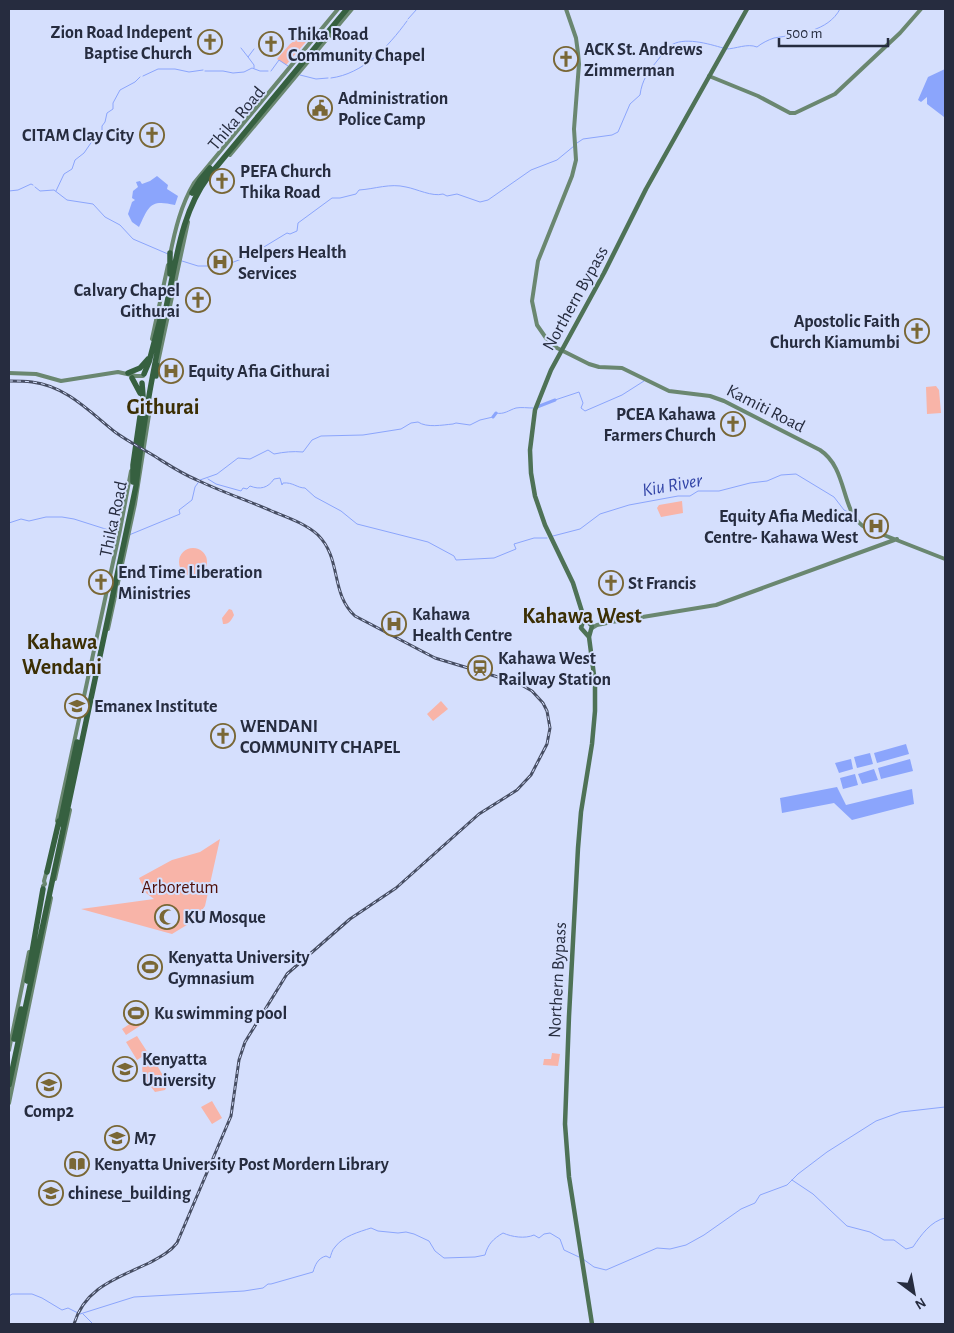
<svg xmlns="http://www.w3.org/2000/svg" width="954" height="1333" font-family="'Alegreya Sans',sans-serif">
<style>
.green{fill:#f8b4a8}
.water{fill:#8ba5fc}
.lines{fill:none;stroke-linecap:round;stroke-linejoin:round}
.stream{stroke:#8ba5fc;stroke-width:1}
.river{stroke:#8ba5fc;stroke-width:3}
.secondary{stroke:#6a8770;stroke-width:4}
.primary{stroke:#4e7256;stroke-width:4.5}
.highway{stroke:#366040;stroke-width:5.5}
.rail-casing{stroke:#474e63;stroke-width:3}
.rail{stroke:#d5dffd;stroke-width:1;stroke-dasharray:4;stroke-linecap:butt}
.labels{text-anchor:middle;stroke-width:4;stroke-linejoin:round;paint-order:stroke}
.poi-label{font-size:18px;font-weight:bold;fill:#262c3f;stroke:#d5dffd;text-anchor:start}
.street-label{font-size:18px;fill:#262c3f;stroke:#d5dffd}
.park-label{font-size:18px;fill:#501009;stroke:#d5dffd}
.water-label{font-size:19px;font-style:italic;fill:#3143a6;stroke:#d5dffd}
.district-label{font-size:22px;font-weight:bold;fill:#3c2f04;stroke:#d5dffd}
</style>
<rect width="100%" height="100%" fill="#d5dffd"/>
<path class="green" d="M302,35l5,3 3,-3 1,1 -25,29 -9,-6 13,-15z
M936,386l3,4 2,23 -14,1 -1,-27z
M682,501l1,12 -22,4 -4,-9 2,-3z
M179 562a14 14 0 1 1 28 0a14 14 0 1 1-28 0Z
M229,609l3,1 2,5c-2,4 -5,10 -11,9l-1,-6z
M441,701l7,8 -15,12 -6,-7z
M220,839l-15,67 -10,14 -23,14 -91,-25 73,-10 -8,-6 -7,-15 33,-18 28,-8z
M142,1016l4,6 -20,13 -4,-6z
M137,1036l11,17 -11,7 -11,-18z
M552,1053l8,1 -2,12 -15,-1 1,-6h7z
M145,1060l10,2 13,22 -3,6 -10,2c-7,-10 -18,-19 -10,-32z
M212,1101l10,17 -10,6 -11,-17z"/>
<path class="water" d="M945,69v47l-1,1 -17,-13v-7l-6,5 -3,-2 10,-23z
M157,176l11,9 -1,4 11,7 -3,9c-25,-6 -26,1 -36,22l-7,-5 -4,-8 4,-12 3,-2 -3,-2 1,-7 5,-4 -2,-5 4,-1 2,3 8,-3z
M906,744l3,10 -32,9 -3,-10z
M870,753l3,11 -16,4 -3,-11z
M851,759l2,10 -14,4 -4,-10z
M910,759l3,12 -32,8 -3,-11z
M874,769l4,11 -16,4 -4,-10z
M855,774l3,11 -15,4 -3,-11z
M837,787l9,18 66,-16 2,15 -62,16 -18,-17 -52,10 -2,-15z"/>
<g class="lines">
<path class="stream" d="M408,19l9,-10
M241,48l7,9
M726,49c10,0 21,-6 31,-2 5,-4 11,-7 17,-9 24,-4 54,-6 66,-29
M254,68v-3l-6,-8 6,-8
M205,71h18l10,2 11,-1 8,-4 8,3h8
M271,71l8,-11 9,6
M300,75l16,4 12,-1
M143,76l15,-7h17l14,3 14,-2
M331,78c32,-4 57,-31 76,-57
M577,143l6,-4 29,-4 6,-3 12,-28 10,-9c2,-15 8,-23 17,-34 4,-5 8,-11 13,-15 13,-10 39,-2 53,2
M35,187l5,4 14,-1 13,10 26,4 12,13 15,8 13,14 35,15
M9,191l9,-1 13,-6 2,1
M56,191l8,-17 8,-5 3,-9 9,-7 11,-16 5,-2 2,-5v-4l3,-4 2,-9 6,-4v-6l7,-13 15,-8 5,-5
M182,261l16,5h11
M226,265l23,-9 38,-23 3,1 7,-3 1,-8 34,-25h8l16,-4 3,-4c16,-1 31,-7 47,-3 11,2 26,10 37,7l4,2 10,-2 23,8 8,-2 43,-30 26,-10 17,-14
M211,266h13
M555,400l24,-8 4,11 -2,5 4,3 37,-16 22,-14
M496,413c8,2 13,-3 20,-5 5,-1 12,0 17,0
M208,479l8,5 25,7 2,-3 4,1 3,-3c10,4 18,2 24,-7l6,-1 2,7 1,-2c10,-1 14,5 22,5l10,9 26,14 16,13 71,18 26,14 2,4 38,-2 22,-9 -2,-5 20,-6h13
M9,523l12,-4 8,2 17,-4h16l12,2 44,14
M129,535l51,-21 -1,-4 13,-10 3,-13 5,-7 17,-6 21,-16 12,1 18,-9 6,4c10,-2 19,-3 29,-2l9,-12 9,-4 42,-1 38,-6 10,-6 7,-1c9,6 24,3 35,2l3,-1 14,2 10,-5 13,-3
M553,536l27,-7 20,-15 29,-9 49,-9h12l8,-5h21l31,-8 17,-2 14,-6 15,-1 38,23 10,13 6,3
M792,1180l21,14 34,32 23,6 14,8h10l12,9 7,-2c8,-12 18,-26 32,-29
M583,1259l11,8 12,3 51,-22 13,1 16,-4 18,-10 37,-26 14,-6 5,-8 27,-10 11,-11 29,-22 49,-31 25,-9 44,-5
M9,1296l3,-2h20l10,4 20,12 6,-2 12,6 54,-17 110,-6 19,-3 5,-4h3l42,-12c2,-7 5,-14 13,-16l4,2c1,-3 2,-8 5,-11 8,-11 24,-15 36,-19l7,3 20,2 8,-1 8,2 15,7 6,10 9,7 31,-1 10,-2c3,-11 8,-16 18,-22 9,4 22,6 31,2l5,3 5,-4 6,-1 10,6 4,11 15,7
M83,1314l10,10"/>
<path class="river" d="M537,407l18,-7
M493,417l3,-4"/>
<path class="secondary" d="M566,9l10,29 2,15 1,11 -5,65 2,31 -4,16 -34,85 -6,40 5,24 9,13 11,10 32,16 10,3 23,1 47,23 41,5 14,5 96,49c29,19 20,64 46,78l79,31
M709,76l49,20 32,17h5l40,-19 65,-61 21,-24
M230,155l122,-146
M170,255c5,-25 11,-50 24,-72l144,-174
M152,339l16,-74
M157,367l31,-145
M9,373l27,1 25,7 57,-9 18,4h7
M592,628l5,-3 15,-3 104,-17 181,-66
M108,629l27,-125 14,-89 -1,-7
M57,821l63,-291 11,-59
M55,879l15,-69
M43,886l2,-2 -1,-3 3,-11
M9,1050l20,-98
M9,1103l42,-205"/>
<path class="primary" d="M584,618l-3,10 8,9
M592,1324l-23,-147 -4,-53 4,-108 9,-168 3,-36 11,-68 3,-33v-28l-6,-46 3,-11 -8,-8 -11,-35 -28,-58 -10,-29 -4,-23 -1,-23 5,-40 16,-40 53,-97 42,-84 101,-180"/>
<path class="highway" d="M192,193l8,-13 10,-12
M170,274v-21
M128,373l12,-5 8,-9
M144,374l5,-12 12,-46
M156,376l1,-11
M132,378l8,15
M133,482v-17l10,-69 -1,-13
M60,824l17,-82
M47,872l12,-51
M27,981l16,-92
M14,1039l7,-30
M9,1085l127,-599c7,-65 19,-124 32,-188 9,-42 14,-86 40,-121l139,-168"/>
<defs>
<path id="rail" d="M9,381c7,0 15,0 23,1 34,4 58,30 83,50 11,8 24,15 36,22 15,9 29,19 46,26 25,12 52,21 77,32 15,6 32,12 44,23 24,24 12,58 37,81l80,42 83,25 14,8 11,12 4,8 3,17 -3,16 -16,31 -14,15 -38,24 -83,74 -46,31 -63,55 -42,68 -6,18 -8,56 -54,127c-8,10 -17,14 -28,20 -31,15 -64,24 -75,61"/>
</defs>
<use href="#rail" class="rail-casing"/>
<use href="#rail" class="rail"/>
</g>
<defs>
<symbol id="church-ring" viewBox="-11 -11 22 22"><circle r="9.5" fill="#d5dffd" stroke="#796735" stroke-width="1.5"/><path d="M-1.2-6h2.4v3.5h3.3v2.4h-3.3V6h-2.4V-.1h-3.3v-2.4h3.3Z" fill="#796735"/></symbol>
<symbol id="civic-ring" viewBox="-11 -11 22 22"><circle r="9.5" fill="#d5dffd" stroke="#796735" stroke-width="1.5"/><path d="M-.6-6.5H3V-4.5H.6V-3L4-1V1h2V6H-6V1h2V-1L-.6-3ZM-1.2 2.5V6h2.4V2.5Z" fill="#796735"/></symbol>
<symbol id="hospital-ring" viewBox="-11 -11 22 22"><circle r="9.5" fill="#d5dffd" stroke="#796735" stroke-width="1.5"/><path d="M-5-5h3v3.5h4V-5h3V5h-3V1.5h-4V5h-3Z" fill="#796735"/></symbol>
<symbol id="station-ring" viewBox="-11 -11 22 22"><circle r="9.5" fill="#d5dffd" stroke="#796735" stroke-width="1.5"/><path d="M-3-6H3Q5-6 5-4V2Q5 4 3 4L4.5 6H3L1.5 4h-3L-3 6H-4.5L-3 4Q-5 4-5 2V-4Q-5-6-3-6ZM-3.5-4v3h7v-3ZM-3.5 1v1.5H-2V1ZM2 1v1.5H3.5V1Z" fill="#796735"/></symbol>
<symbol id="university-ring" viewBox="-11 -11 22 22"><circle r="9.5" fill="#d5dffd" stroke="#796735" stroke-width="1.5"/><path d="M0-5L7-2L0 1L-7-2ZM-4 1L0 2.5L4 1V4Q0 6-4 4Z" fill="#796735"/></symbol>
<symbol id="mosque-ring" viewBox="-11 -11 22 22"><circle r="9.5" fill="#d5dffd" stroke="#796735" stroke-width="1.5"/><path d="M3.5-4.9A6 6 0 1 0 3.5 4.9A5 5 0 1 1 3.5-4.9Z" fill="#796735"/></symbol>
<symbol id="stadium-ring" viewBox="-11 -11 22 22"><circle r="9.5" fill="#d5dffd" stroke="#796735" stroke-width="1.5"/><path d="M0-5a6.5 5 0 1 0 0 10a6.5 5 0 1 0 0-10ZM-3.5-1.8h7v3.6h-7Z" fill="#796735"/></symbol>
<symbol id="library-ring" viewBox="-11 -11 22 22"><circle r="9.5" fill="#d5dffd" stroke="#796735" stroke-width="1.5"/><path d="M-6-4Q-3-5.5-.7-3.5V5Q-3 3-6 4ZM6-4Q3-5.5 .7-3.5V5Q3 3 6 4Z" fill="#796735"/></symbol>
</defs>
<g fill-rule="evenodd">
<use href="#church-ring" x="196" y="28" width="28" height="28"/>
<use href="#church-ring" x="257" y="30" width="28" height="28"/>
<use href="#church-ring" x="552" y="45" width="28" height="28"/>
<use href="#civic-ring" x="306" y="94" width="28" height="28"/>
<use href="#church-ring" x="138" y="121" width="28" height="28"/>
<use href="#church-ring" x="208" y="167" width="28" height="28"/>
<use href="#hospital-ring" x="206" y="248" width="28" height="28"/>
<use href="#church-ring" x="184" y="286" width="28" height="28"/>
<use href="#church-ring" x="903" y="317" width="28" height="28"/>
<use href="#hospital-ring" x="157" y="357" width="28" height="28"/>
<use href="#church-ring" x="719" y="410" width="28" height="28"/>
<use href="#hospital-ring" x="862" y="512" width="28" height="28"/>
<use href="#church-ring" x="87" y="568" width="28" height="28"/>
<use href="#church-ring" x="597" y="569" width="28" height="28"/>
<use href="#hospital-ring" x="380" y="610" width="28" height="28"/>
<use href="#station-ring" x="466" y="654" width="28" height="28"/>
<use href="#university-ring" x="63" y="692" width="28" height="28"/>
<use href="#church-ring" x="209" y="722" width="28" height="28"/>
<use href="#mosque-ring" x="153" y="903" width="28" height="28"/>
<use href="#stadium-ring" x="136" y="953" width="28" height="28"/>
<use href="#stadium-ring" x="122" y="999" width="28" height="28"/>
<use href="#university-ring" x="111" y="1055" width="28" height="28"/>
<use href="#university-ring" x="35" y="1071" width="28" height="28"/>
<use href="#university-ring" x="103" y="1124" width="28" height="28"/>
<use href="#library-ring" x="63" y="1150" width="28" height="28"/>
<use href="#university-ring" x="37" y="1179" width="28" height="28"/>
</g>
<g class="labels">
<g class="poi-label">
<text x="192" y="38" text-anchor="end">Zion Road Indepent<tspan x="192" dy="21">Baptise Church</tspan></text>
<text x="288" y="40">Thika Road<tspan x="288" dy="21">Community Chapel</tspan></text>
<text x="584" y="55">ACK St. Andrews<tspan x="584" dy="21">Zimmerman</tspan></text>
<text x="338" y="104">Administration<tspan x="338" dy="21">Police Camp</tspan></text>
<text x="134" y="141" text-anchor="end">CITAM Clay City</text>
<text x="240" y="177">PEFA Church<tspan x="240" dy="21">Thika Road</tspan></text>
<text x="238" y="258">Helpers Health<tspan x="238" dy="21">Services</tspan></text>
<text x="180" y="296" text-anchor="end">Calvary Chapel<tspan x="180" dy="21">Githurai</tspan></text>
<text x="900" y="327" text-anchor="end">Apostolic Faith<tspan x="900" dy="21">Church Kiamumbi</tspan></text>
<text x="188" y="377">Equity Afia Githurai</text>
<text x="716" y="420" text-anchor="end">PCEA Kahawa<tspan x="716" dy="21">Farmers Church</tspan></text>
<text x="858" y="522" text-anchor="end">Equity Afia Medical<tspan x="858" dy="21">Centre- Kahawa West</tspan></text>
<text x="118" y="578">End Time Liberation<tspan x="118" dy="21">Ministries</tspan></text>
<text x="628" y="589">St Francis</text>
<text x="412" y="620">Kahawa<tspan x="412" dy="21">Health Centre</tspan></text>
<text x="498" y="664">Kahawa West<tspan x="498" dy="21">Railway Station</tspan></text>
<text x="94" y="712">Emanex Institute</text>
<text x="240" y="732">WENDANI<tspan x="240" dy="21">COMMUNITY CHAPEL</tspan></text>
<text x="184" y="923">KU Mosque</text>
<text x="168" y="963">Kenyatta University<tspan x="168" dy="21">Gymnasium</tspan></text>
<text x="154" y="1019">Ku swimming pool</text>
<text x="142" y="1065">Kenyatta<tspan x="142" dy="21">University</tspan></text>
<text x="49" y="1117" text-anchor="middle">Comp2</text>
<text x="134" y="1144">M7</text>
<text x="94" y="1170">Kenyatta University Post Mordern Library</text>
<text x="68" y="1199">chinese_building</text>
</g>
<g class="street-label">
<text transform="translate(236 118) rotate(-50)" y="6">Thika Road</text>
<text transform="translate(575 298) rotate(-61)" y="6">Northern Bypass</text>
<text transform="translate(766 408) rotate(27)" y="6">Kamiti Road</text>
<text transform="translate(113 519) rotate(-78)" y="6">Thika Road</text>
<text transform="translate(557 980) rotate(-87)" y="6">Northern Bypass</text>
</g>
<g class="park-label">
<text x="180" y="893">Arboretum</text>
</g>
<g class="water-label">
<text transform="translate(672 484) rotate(-10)" y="7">Kiu River</text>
</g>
<g class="district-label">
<text x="163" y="414">Githurai</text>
<text x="582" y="623">Kahawa West</text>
<text x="62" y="649">Kahawa<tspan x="62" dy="25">Wendani</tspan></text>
</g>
</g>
<rect width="954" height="1333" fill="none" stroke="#262c3f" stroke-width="20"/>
<g transform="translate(914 1293) rotate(148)" stroke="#d5dffd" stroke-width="4" paint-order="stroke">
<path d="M0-4L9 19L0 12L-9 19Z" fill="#262c3f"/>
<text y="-8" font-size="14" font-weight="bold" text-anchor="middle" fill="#262c3f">N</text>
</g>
<path d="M779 38v8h109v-8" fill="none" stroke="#262c3f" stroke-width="2.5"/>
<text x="786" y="38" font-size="15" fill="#262c3f" stroke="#d5dffd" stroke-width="4" paint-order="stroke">500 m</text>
</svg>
